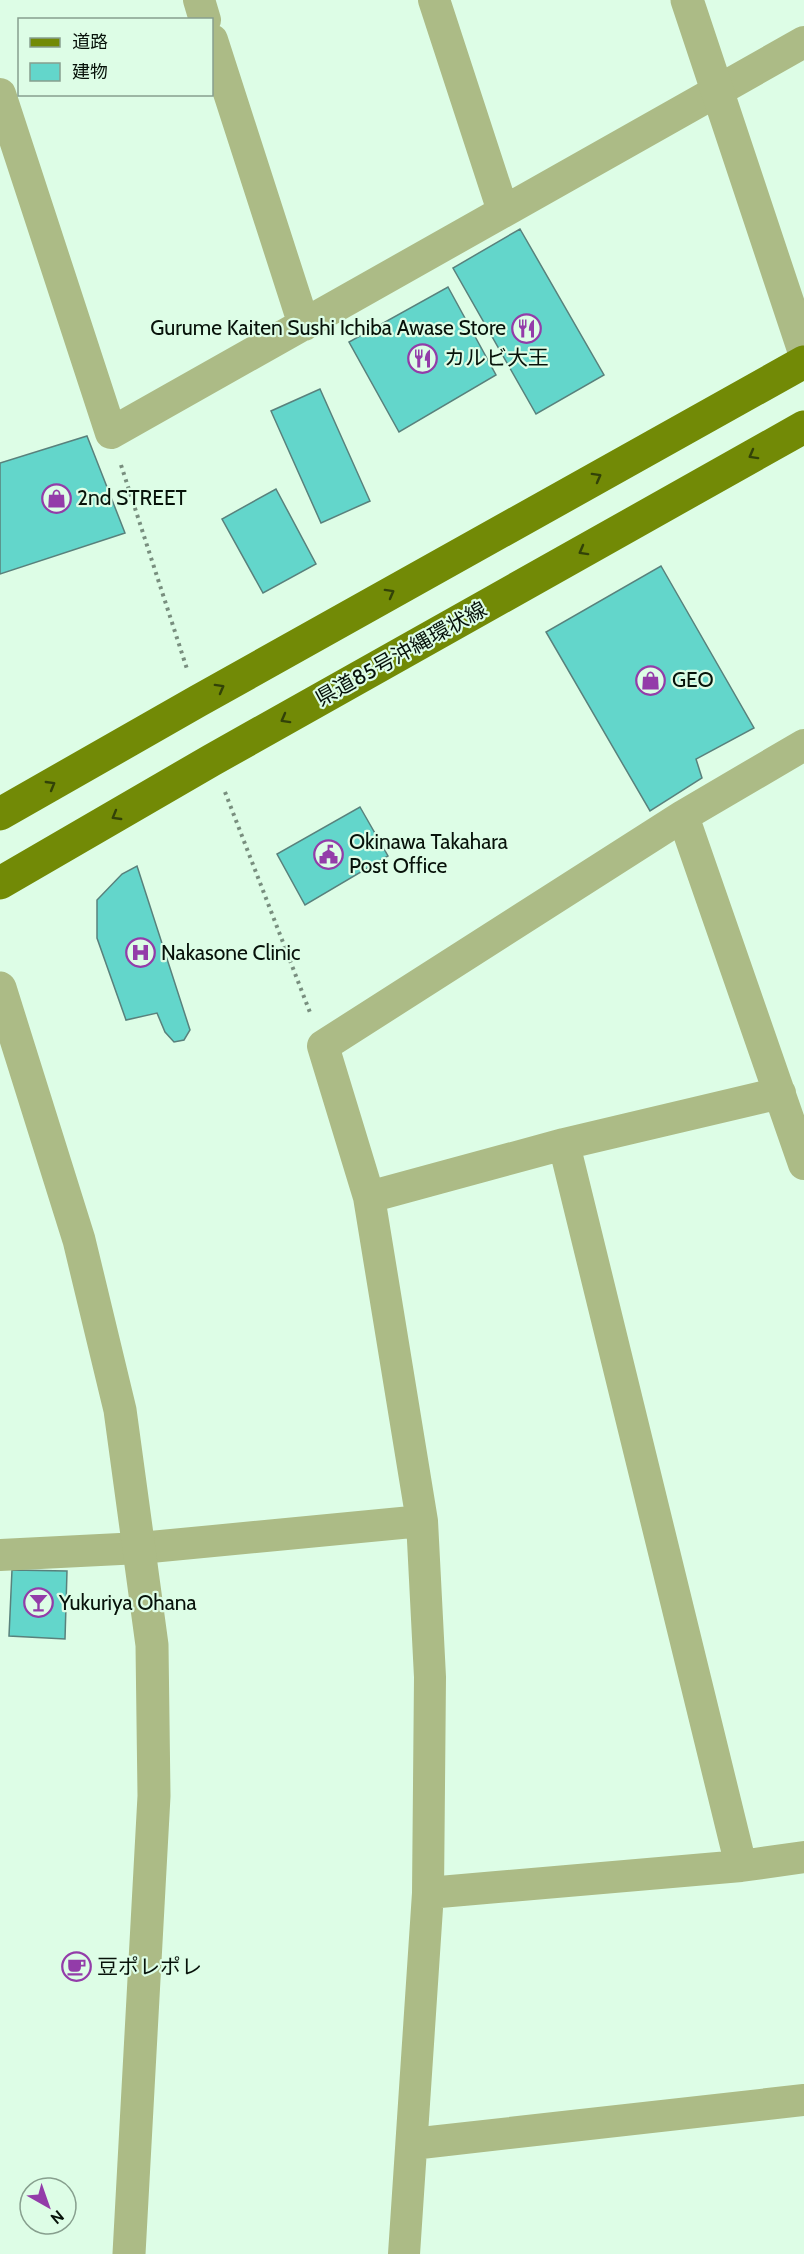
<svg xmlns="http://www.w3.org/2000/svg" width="804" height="2254" font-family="Cabin,'Noto Sans JP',sans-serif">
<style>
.building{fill:#63d6cb;stroke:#59817c;stroke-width:1.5}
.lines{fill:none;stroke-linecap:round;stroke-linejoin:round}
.path{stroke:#788e7e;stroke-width:4;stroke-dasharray:3 4.5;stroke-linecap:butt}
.minor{stroke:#acbb86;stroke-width:32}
.tertiary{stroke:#acbb86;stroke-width:33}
.primary{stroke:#728a06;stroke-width:33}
.oneway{stroke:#324208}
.labels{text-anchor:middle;stroke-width:4.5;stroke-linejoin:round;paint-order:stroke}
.poi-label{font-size:21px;fill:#07120a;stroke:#ddfde6;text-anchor:start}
.street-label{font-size:21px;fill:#07120a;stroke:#ddfde6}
</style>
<rect width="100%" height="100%" fill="#ddfde6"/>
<path class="building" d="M520,229l84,146 -68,39 -83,-146z
M448,287l48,88 -97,57 -50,-90z
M320,389l50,112 -49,22 -50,-112z
M87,436l38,97 -125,41v-111z
M276,489l40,75 -53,29 -41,-74z
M661,566l93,162 -58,31 6,19 -52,33 -104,-179z
M360,807l28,49 -83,49 -28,-51z
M137,866l53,164 -6,10 -10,2 -9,-10 -8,-19 -31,7 -29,-82v-38l25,-26z
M12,1570l55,1 -2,68 -56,-3z"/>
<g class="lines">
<path class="path" d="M121,465l66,204
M225,792l86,223"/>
<path class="minor" d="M199,0l6,20
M434,0l69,211
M212,40l92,285
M0,94l111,339 693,-391
M683,816l121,348
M564,1144l177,722
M369,1197l195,-53 216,-51
M0,1555l140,-7 282,-27
M428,1893l313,-27 63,-9
M412,2144l392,-44
M404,2254l24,-361 2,-216 -8,-156 -53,-324 -46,-151 360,-230 121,-71"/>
<path class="tertiary" d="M687,0l117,351
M0,988l79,252 41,170 32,235 2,151 -25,458"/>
<path class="primary" d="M0,814l198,-113 606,-339
M0,883l212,-123 592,-333"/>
</g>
<defs><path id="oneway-chevron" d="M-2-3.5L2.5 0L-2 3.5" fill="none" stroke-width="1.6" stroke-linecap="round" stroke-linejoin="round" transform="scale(1.5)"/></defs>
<g class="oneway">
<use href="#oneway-chevron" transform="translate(753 455) rotate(151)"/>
<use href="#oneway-chevron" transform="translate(597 477) rotate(-29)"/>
<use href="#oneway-chevron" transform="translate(583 551) rotate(151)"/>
<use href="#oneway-chevron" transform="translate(390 593) rotate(-29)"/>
<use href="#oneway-chevron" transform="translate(220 688) rotate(-29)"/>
<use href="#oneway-chevron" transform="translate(285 719) rotate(151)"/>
<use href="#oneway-chevron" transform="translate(51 785) rotate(-30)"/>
<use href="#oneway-chevron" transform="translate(116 816) rotate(150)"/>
</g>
<defs>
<symbol id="restaurant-ring" viewBox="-11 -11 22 22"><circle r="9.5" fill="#ddfde6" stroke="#933ca9" stroke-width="1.5"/><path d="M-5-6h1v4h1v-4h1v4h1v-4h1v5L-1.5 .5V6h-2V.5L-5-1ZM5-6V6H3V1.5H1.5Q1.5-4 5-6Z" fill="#933ca9"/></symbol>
<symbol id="shop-ring" viewBox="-11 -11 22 22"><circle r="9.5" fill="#ddfde6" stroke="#933ca9" stroke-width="1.5"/><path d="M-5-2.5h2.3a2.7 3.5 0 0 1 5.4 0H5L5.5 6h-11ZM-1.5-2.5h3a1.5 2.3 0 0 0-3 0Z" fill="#933ca9"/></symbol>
<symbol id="civic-ring" viewBox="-11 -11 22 22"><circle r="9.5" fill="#ddfde6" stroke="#933ca9" stroke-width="1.5"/><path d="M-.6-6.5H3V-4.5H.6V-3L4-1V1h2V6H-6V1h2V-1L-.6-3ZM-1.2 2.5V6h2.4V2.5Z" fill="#933ca9"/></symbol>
<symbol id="hospital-ring" viewBox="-11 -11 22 22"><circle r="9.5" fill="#ddfde6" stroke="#933ca9" stroke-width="1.5"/><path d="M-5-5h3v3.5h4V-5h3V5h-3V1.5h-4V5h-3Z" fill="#933ca9"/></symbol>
<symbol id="bar-ring" viewBox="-11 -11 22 22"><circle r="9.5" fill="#ddfde6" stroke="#933ca9" stroke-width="1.5"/><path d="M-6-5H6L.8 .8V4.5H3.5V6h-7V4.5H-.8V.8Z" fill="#933ca9"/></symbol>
<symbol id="cafe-ring" viewBox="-11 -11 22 22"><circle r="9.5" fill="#ddfde6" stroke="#933ca9" stroke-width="1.5"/><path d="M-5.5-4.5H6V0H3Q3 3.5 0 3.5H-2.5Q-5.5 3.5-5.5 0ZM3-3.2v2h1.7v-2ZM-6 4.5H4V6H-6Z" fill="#933ca9"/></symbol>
</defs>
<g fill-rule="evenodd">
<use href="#restaurant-ring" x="510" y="312" width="33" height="33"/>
<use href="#restaurant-ring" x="406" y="342" width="33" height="33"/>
<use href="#shop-ring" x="40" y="482" width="33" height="33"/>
<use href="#shop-ring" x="634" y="664" width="33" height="33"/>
<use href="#civic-ring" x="312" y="838" width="33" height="33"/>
<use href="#hospital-ring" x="124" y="936" width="33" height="33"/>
<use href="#bar-ring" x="22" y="1586" width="33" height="33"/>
<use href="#cafe-ring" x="60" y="1950" width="33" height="33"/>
</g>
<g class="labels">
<g class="poi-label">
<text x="506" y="335" text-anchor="end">Gurume Kaiten Sushi Ichiba Awase Store</text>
<text x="444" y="365">カルビ大王</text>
<text x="77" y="505">2nd STREET</text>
<text x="672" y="687">GEO</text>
<text x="349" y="849">Okinawa Takahara<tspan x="349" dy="24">Post Office</tspan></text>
<text x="161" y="960">Nakasone Clinic</text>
<text x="59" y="1610">Yukuriya Ohana</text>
<text x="97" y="1974">豆ポレポレ</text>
</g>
<g class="street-label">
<text transform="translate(401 654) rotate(-29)" y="7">県道85号沖縄環状線</text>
</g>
</g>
<rect x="18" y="18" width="195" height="78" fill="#ddfde6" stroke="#879f8e" stroke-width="1.5"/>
<rect x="30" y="38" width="30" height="9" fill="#728a06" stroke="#879f8e" stroke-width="1.5"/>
<text x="72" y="48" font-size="18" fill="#07120a">道路</text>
<rect x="30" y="63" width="30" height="18" fill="#63d6cb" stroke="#879f8e" stroke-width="1.5"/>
<text x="72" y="78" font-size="18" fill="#07120a">建物</text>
<g transform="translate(48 2206) rotate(140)"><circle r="28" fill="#ddfde6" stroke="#879f8e" stroke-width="1.5"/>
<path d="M0-4.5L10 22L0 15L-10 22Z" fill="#933ca9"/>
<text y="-9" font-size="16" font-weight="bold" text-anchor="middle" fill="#07120a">N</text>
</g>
</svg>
